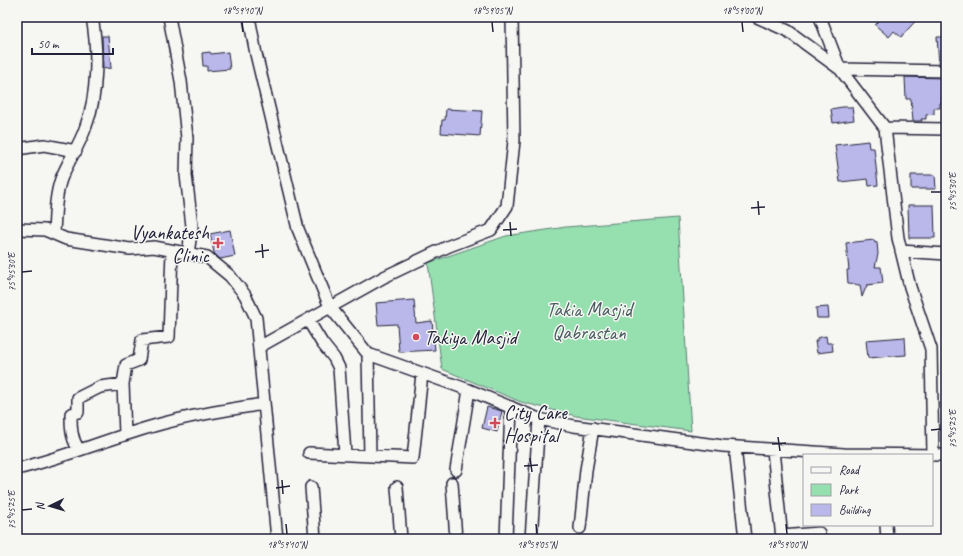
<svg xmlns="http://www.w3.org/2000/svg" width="963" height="556" font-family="Caveat,sans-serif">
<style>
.green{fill:#96dfaf;stroke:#5c8075}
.building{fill:#bab8ea;stroke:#22223b}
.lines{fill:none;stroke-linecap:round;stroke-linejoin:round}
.street-casing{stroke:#22223b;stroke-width:14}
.street{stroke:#f6f6f2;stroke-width:11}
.ticks{fill:none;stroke:#22223b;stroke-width:1.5}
.poi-dot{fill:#d1495b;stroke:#f6f6f2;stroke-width:1.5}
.labels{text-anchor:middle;stroke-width:3;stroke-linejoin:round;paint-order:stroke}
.poi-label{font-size:20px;fill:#22223b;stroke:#f6f6f2;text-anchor:start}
.park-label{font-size:20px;fill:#455b5e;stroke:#f6f6f2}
.neatline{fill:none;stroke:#22223b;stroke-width:1.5}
.ticks-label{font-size:10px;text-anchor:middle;fill:#22223b}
</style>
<rect width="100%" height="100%" fill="#f6f6f2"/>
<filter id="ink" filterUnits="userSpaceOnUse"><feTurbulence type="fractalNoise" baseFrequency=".025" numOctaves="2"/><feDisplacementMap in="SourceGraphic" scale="8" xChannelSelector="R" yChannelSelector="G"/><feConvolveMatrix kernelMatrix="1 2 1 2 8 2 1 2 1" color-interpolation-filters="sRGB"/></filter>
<g filter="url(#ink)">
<path class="green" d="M678,218l13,213 -115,-15 -55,-14 -79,-33 -14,-106 78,-27 60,-9z"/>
<path class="building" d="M883,17h36l-18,20 -7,-6 -5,6 -14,-12z
M102,36h6l3,32 -8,1z
M937,37h9v27h-7z
M210,52l1,2 17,-2 2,17 -23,2v-5h-4l-1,-13z
M905,77l41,1v14h-5l1,10 -2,1v5h-6v6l-8,1v4h-5l1,2h-9l-2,-22h-5z
M842,107h10l2,13 -21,3 -2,-14z
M446,109l36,2 -2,25 -39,-3 1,-13h3z
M868,141l1,7h5l4,37 -9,1 -1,-7 -28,3 -5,-37z
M911,175h24l1,14h-25z
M908,205h26l1,33h-26z
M230,230l5,26 -15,3 -6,-6 -4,-19z
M874,240l1,3 2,-1 1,12 -3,13h6l2,16 -16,2 -5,12 -2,-12 -12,-1 -1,-14h2l-3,-27z
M414,300l2,23 16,-2 3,29 -36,2 -2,-28 -19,1 -2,-22z
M828,307l1,11h-12l-1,-10z
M826,336l1,7h5l1,8 -16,2 -2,-12h2v-3z
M905,337l1,18 -38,3 -2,-18z
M487,407l15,4 -5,21 -15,-4z"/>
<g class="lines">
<defs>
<path id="street" d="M169,17l12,64 6,57 -1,37 6,51 -4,28
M249,17l7,37 42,175 32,78 38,47 101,36 70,29 35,7 149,20 121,8 102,1
M757,17l31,14 52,38 45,59 13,110 12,49 21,62 2,106
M820,17l20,52 106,2
M885,128l61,1
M17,149l27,-4 32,6
M17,229l28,1 21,9 64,10 24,-2 53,10 23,19 15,19 11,23 21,221
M54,234c1,-18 1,-38 7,-55 7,-18 19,-34 25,-53 12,-32 12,-76 6,-109
M901,251l45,3
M308,320l14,23 12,15 5,10 6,86
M259,347l125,-70 65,-31 42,-16 16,-24 7,-65 -2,-124
M368,354l2,102
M123,384l2,50
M735,447l10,92
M79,450c-8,-12 -8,-22 -8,-36l7,-2v-14l22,-11 23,-3 3,-19 13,-5 3,-20 27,-3 3,-86
M773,450l9,89
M309,453l104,5 9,-84
M17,469c45,-11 88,-29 133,-42 37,-11 75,-17 113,-23
M456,470l13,-80
M452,483l4,56
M311,487l4,52
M397,487l4,52
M886,525l1,14
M580,528l6,-58 7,-42
M782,536l37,-3
M506,539l5,-132
M531,539l8,-120"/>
</defs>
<use href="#street" class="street-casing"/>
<use href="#street" class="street"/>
</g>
</g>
<path class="ticks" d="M242,22l1,10M492,22l1,10M742,22l1,10M931,192h10M758,201l1,14M751,208l14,-1M510,222l1,14M503,230l14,-1M262,244l1,14M255,252l14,-2M22,272l10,-1M931,430l10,-1M778,437l2,14M772,444l14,-1M530,458l2,14M524,466l14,-1M282,480l1,14M276,488l14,-2M22,510l10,-1M286,524l1,10M536,524l1,10M786,524l1,10"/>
<g class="poi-dot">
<path d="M216 237h4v4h4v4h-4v4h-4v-4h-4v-4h4z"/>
<circle cx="416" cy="337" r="4"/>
<path d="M493 417h4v4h4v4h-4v4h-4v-4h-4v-4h4z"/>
</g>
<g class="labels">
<g class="poi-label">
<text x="209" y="239" text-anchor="end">Vyankatesh<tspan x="209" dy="23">Clinic</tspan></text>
<text x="424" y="344">Takiya Masjid</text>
<text x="504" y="419">City Care<tspan x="504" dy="23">Hospital</tspan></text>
</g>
<g class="park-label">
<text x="589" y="316">Takia Masjid<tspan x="589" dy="23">Qabrastan</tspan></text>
</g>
</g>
<rect width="963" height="556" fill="none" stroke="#f6f6f2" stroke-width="44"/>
<rect x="803" y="454" width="130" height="72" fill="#f6f6f2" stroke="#a1a1a9"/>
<rect x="811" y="467" width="20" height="6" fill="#f6f6f2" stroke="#a1a1a9"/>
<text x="839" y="474" font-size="12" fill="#22223b">Road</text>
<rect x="811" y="484" width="20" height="12" fill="#96dfaf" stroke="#a1a1a9"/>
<text x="839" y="494" font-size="12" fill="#22223b">Park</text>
<rect x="811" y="504" width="20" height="12" fill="#bab8ea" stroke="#a1a1a9"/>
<text x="839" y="514" font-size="12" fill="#22223b">Building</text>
<g transform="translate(50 506) rotate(265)" stroke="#f6f6f2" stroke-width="3" paint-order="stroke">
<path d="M0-3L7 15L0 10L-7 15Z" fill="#22223b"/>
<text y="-6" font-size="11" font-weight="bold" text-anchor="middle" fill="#22223b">N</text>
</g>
<path d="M32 48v6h81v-6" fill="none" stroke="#22223b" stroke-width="2"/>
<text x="38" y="48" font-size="12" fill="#22223b" stroke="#f6f6f2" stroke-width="3" paint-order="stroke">50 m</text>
<rect x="22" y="22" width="919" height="512" class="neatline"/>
<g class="ticks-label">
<text x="242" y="14">18°59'10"N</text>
<text x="492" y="14">18°59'05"N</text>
<text x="742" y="14">18°59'00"N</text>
<text transform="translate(952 192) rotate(-90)" y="4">75°45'30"E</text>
<text transform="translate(11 272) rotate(-90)" y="4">75°45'30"E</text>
<text transform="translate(952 429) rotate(-90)" y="4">75°45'25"E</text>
<text transform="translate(11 510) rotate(-90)" y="4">75°45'25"E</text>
<text x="287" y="548">18°59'10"N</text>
<text x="537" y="548">18°59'05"N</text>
<text x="787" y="548">18°59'00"N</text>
</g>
</svg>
